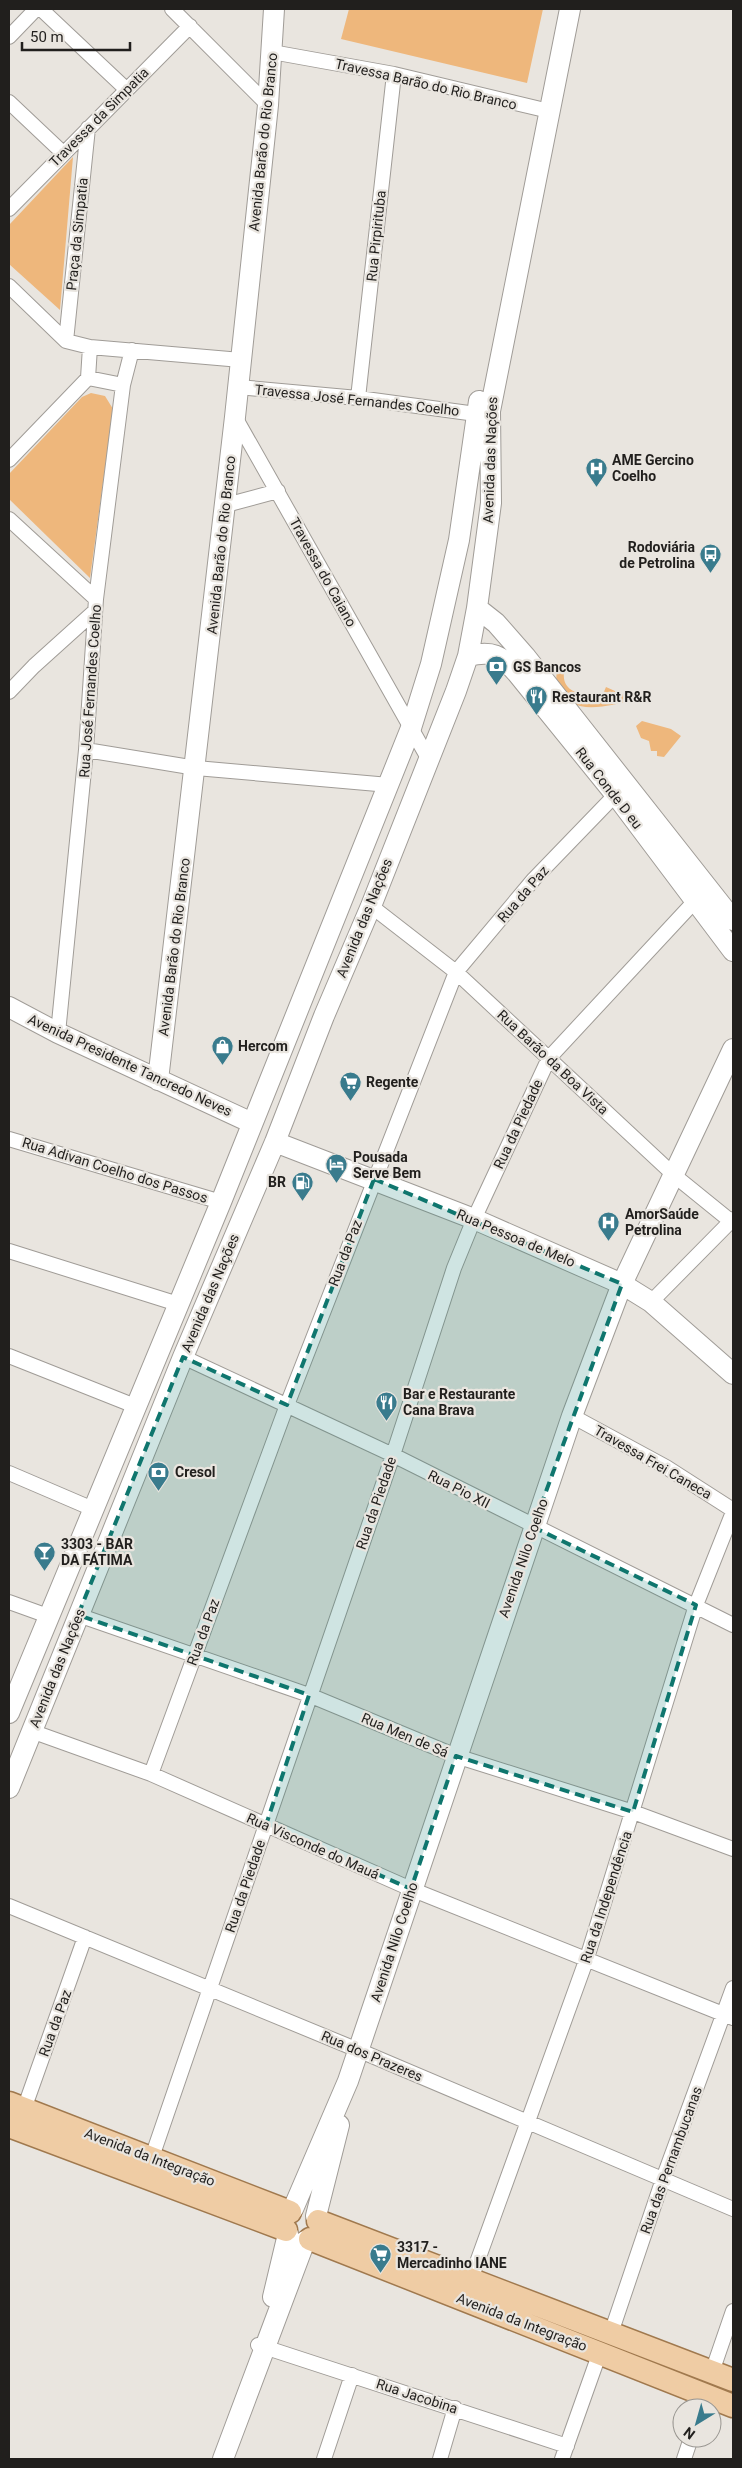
<svg xmlns="http://www.w3.org/2000/svg" width="742" height="2468" font-family="Roboto,sans-serif">
<style>
.green{fill:#eeb77c}
.lines{fill:none;stroke-linecap:round;stroke-linejoin:round}
.street-casing{stroke:#a09c97;stroke-width:16}
.secondary-casing{stroke:#a09c97;stroke-width:22}
.primary-casing{stroke:#a0794e;stroke-width:25}
.street{stroke:#fff;stroke-width:14}
.secondary{stroke:#fff;stroke-width:20}
.primary{stroke:#efcca4;stroke-width:22}
.marked{fill:#0f766e;fill-opacity:0.2;stroke:#0f766e;stroke-width:4;stroke-dasharray:10 6;stroke-linejoin:round}
.labels{text-anchor:middle;stroke-width:4.5;stroke-linejoin:round;paint-order:stroke}
.street-label{font-size:14px;fill:#211f1d;stroke:#e9e5df}
.poi-label{font-size:14px;font-weight:bold;fill:#211f1d;stroke:#e9e5df;text-anchor:start}
</style>
<rect width="100%" height="100%" fill="#e9e5df"/>
<path class="green" d="M349,9h194l-16,74 -186,-44z
M73,157l-13,153 -51,-46v-39z
M91,393l14,3 8,13 -23,169 -81,-79v-25l73,-77z
M557,669l7,3c-3,23 24,24 39,22l3,-7 29,13c-17,3 -47,13 -62,3 -7,-5 -12,-15 -17,-22z
M642,721l29,8 10,7 -17,21 -7,-1v-5h-6l-2,-10 -8,-3 -5,-12z"/>
<g class="lines">
<defs>
<path id="street" d="M41,9l86,81
M172,9l96,96
M9,37l27,-28
M272,52l122,22 155,37
M9,102l54,51
M9,209l181,-183
M9,286l57,55 24,6 -2,31 35,7
M66,341l22,-213
M90,347l151,13
M238,387l120,11 118,16
M358,398l36,-324
M235,417l193,341
M9,460l79,-82
M226,505l52,-14
M9,519l87,80
M9,692l25,-26 61,-55
M86,750l110,18 193,17
M371,906l85,66 219,204 58,47
M58,1033l28,-283 10,-151 27,-214 9,-35
M9,1139l212,63
M9,1251l169,53
M651,1302l82,-83
M9,1356l126,50
M183,1357l210,98 340,170
M572,1416l94,51 67,43
M9,1473l84,36
M9,1602l39,14
M78,1615l231,80 147,61 177,56 100,37
M31,1731l120,43 260,115 322,129
M151,1774l136,-369 169,-433 78,-93 87,-90
M9,1906l349,144 375,159
M24,2109l61,-172
M152,2157l241,-702 61,-187 20,-49 75,-161 145,-156
M471,2279l116,-321 109,-353 37,-93
M611,2333l52,-154 70,-191
M258,2345l309,101
M712,2372l21,-61
M324,2459l28,-84
M440,2459l15,-51
M562,2459l38,-107
M684,2459l7,-21"/>
<path id="secondary" d="M477,608l19,15 29,33 208,264
M468,656c24,-6 33,-1 49,17l98,121 118,157
M9,1007l49,26 194,90
M158,1080l77,-663 33,-312 6,-96
M275,1142l199,77 148,65 29,18 82,72
M9,1713l212,-511 190,-474 20,-64 28,-124 20,-139
M9,1788l174,-431 92,-215 49,-126 47,-110 85,-215 12,-35 9,-48 14,-105 -1,-92 80,-402
M293,2209l55,-128 224,-665 50,-132 111,-235
M316,2216l23,-91
M273,2297l15,-63
M223,2459l82,-218"/>
<path id="primary" d="M9,2103l281,109
M9,2126l277,104
M318,2221l415,159
M310,2239l423,167"/>
</defs>
<use href="#street" class="street-casing"/>
<use href="#secondary" class="secondary-casing"/>
<use href="#primary" class="primary-casing"/>
<use href="#street" class="street"/>
<use href="#secondary" class="secondary"/>
<use href="#primary" class="primary"/>
</g>
<path class="marked" d="M374,1179l248,105 -89,243 163,78 -63,207 -177,-56 -45,133 -145,-64 43,-130 -231,-80 105,-258 104,48z"/>
<defs>
<symbol id="hospital-pin" viewBox="-11 -11 22 30"><path d="M0 17L-7.5 6A9.5 9.5 0 1 1 7.5 6Z" fill="#397b8d" stroke="#e9e5df"/><path d="M-5-5h3v3.5h4V-5h3V5h-3V1.5h-4V5h-3Z" fill="#fff"/></symbol>
<symbol id="bus-pin" viewBox="-11 -11 22 30"><path d="M0 17L-7.5 6A9.5 9.5 0 1 1 7.5 6Z" fill="#397b8d" stroke="#e9e5df"/><path d="M-5-6H5V4H4V6H2V4H-2V6H-4V4H-5ZM-3.5-4V0h7V-4ZM-3.5 1.2v1.5H-2V1.2ZM2 1.2v1.5H3.5V1.2Z" fill="#fff"/></symbol>
<symbol id="bank-pin" viewBox="-11 -11 22 30"><path d="M0 17L-7.5 6A9.5 9.5 0 1 1 7.5 6Z" fill="#397b8d" stroke="#e9e5df"/><path d="M-6-4H6V4H-6ZM0-2.3a2.3 2.3 0 1 0 0 4.6a2.3 2.3 0 1 0 0-4.6Z" fill="#fff"/></symbol>
<symbol id="restaurant-pin" viewBox="-11 -11 22 30"><path d="M0 17L-7.5 6A9.5 9.5 0 1 1 7.5 6Z" fill="#397b8d" stroke="#e9e5df"/><path d="M-5-6h1v4h1v-4h1v4h1v-4h1v5L-1.5 .5V6h-2V.5L-5-1ZM5-6V6H3V1.5H1.5Q1.5-4 5-6Z" fill="#fff"/></symbol>
<symbol id="shop-pin" viewBox="-11 -11 22 30"><path d="M0 17L-7.5 6A9.5 9.5 0 1 1 7.5 6Z" fill="#397b8d" stroke="#e9e5df"/><path d="M-5-2.5h2.3a2.7 3.5 0 0 1 5.4 0H5L5.5 6h-11ZM-1.5-2.5h3a1.5 2.3 0 0 0-3 0Z" fill="#fff"/></symbol>
<symbol id="supermarket-pin" viewBox="-11 -11 22 30"><path d="M0 17L-7.5 6A9.5 9.5 0 1 1 7.5 6Z" fill="#397b8d" stroke="#e9e5df"/><path d="M-6-5.5h2.5l.6 2H6L4.5 2H-2.5L-4.4-4H-6ZM-1.5 3.2a1.3 1.3 0 1 0 .1 0ZM3 3.2a1.3 1.3 0 1 0 .1 0Z" fill="#fff"/></symbol>
<symbol id="hotel-pin" viewBox="-11 -11 22 30"><path d="M0 17L-7.5 6A9.5 9.5 0 1 1 7.5 6Z" fill="#397b8d" stroke="#e9e5df"/><path d="M-6-4.5h1.5V1H6V5H4.5V3h-9V5H-6ZM-4 0a1.8 1.8 0 1 1 3.6 0ZM.5 0V-2.5h3Q6-2.5 6 0Z" fill="#fff"/></symbol>
<symbol id="fuel-pin" viewBox="-11 -11 22 30"><path d="M0 17L-7.5 6A9.5 9.5 0 1 1 7.5 6Z" fill="#397b8d" stroke="#e9e5df"/><path d="M-5.5-6h7V0h2V4h1.3V-2.5L3-4.5l.8-.8L6-3V5H2.5V1h-1V6h-7ZM-4.2-4.7v3.2H.2V-4.7Z" fill="#fff"/></symbol>
<symbol id="bar-pin" viewBox="-11 -11 22 30"><path d="M0 17L-7.5 6A9.5 9.5 0 1 1 7.5 6Z" fill="#397b8d" stroke="#e9e5df"/><path d="M-6-5H6L.8 .8V4.5H3.5V6h-7V4.5H-.8V.8Z" fill="#fff"/></symbol>
</defs>
<g fill-rule="evenodd">
<use href="#hospital-pin" x="584" y="456" width="25" height="34"/>
<use href="#bus-pin" x="698" y="542" width="25" height="34"/>
<use href="#bank-pin" x="484" y="654" width="25" height="34"/>
<use href="#restaurant-pin" x="524" y="684" width="25" height="34"/>
<use href="#shop-pin" x="210" y="1034" width="25" height="34"/>
<use href="#supermarket-pin" x="338" y="1070" width="25" height="34"/>
<use href="#hotel-pin" x="324" y="1152" width="25" height="34"/>
<use href="#fuel-pin" x="290" y="1170" width="25" height="34"/>
<use href="#hospital-pin" x="596" y="1210" width="25" height="34"/>
<use href="#restaurant-pin" x="374" y="1390" width="25" height="34"/>
<use href="#bank-pin" x="146" y="1460" width="25" height="34"/>
<use href="#bar-pin" x="32" y="1540" width="25" height="34"/>
<use href="#supermarket-pin" x="368" y="2242" width="25" height="34"/>
</g>
<g class="labels">
<g class="street-label">
<text transform="translate(426 84) rotate(13)" y="5">Travessa Barão do Rio Branco</text>
<text transform="translate(99 117) rotate(-45)" y="5">Travessa da Simpatia</text>
<text transform="translate(263 142) rotate(-84)" y="5">Avenida Barão do Rio Branco</text>
<text transform="translate(77 234) rotate(-84)" y="5">Praça da Simpatia</text>
<text transform="translate(376 236) rotate(-84)" y="5">Rua Pirpirituba</text>
<text transform="translate(357 400) rotate(6)" y="5">Travessa José Fernandes Coelho</text>
<text transform="translate(490 460) rotate(-88)" y="5">Avenida das Nações</text>
<text transform="translate(221 545) rotate(-84)" y="5">Avenida Barão do Rio Branco</text>
<text transform="translate(323 572) rotate(61)" y="5">Travessa do Caiano</text>
<text transform="translate(90 691) rotate(-86)" y="5">Rua José Fernandes Coelho</text>
<text transform="translate(609 788) rotate(52)" y="5">Rua Conde D eu</text>
<text transform="translate(523 894) rotate(-49)" y="5">Rua da Paz</text>
<text transform="translate(364 918) rotate(-68)" y="5">Avenida das Nações</text>
<text transform="translate(174 947) rotate(-83)" y="5">Avenida Barão do Rio Branco</text>
<text transform="translate(553 1062) rotate(43)" y="5">Rua Barão da Boa Vista</text>
<text transform="translate(130 1065) rotate(25)" y="5">Avenida Presidente Tancredo Neves</text>
<text transform="translate(518 1124) rotate(-65)" y="5">Rua da Piedade</text>
<text transform="translate(115 1170) rotate(17)" y="5">Rua Adivan Coelho dos Passos</text>
<text transform="translate(516 1238) rotate(23)" y="5">Rua Pessoa de Melo</text>
<text transform="translate(345 1253) rotate(-69)" y="5">Rua da Paz</text>
<text transform="translate(210 1293) rotate(-67)" y="5">Avenida das Nações</text>
<text transform="translate(653 1462) rotate(30)" y="5">Travessa Frei Caneca</text>
<text transform="translate(459 1489) rotate(27)" y="5">Rua Pio XII</text>
<text transform="translate(376 1503) rotate(-71)" y="5">Rua da Piedade</text>
<text transform="translate(523 1558) rotate(-71)" y="5">Avenida Nilo Coelho</text>
<text transform="translate(203 1632) rotate(-70)" y="5">Rua da Paz</text>
<text transform="translate(57 1668) rotate(-68)" y="5">Avenida das Nações</text>
<text transform="translate(405 1735) rotate(23)" y="5">Rua Men de Sá</text>
<text transform="translate(313 1846) rotate(24)" y="5">Rua Visconde do Mauá</text>
<text transform="translate(245 1886) rotate(-71)" y="5">Rua da Piedade</text>
<text transform="translate(606 1897) rotate(-72)" y="5">Rua da Independência</text>
<text transform="translate(394 1942) rotate(-72)" y="5">Avenida Nilo Coelho</text>
<text transform="translate(55 2023) rotate(-70)" y="5">Rua da Paz</text>
<text transform="translate(372 2056) rotate(23)" y="5">Rua dos Prazeres</text>
<text transform="translate(150 2157) rotate(21)" y="5">Avenida da Integração</text>
<text transform="translate(671 2160) rotate(-70)" y="5">Rua das Pernambucanas</text>
<text transform="translate(522 2322) rotate(21)" y="5">Avenida da Integração</text>
<text transform="translate(417 2396) rotate(18)" y="5">Rua Jacobina</text>
</g>
<g class="poi-label">
<text x="612" y="465">AME Gercino<tspan x="612" dy="16">Coelho</tspan></text>
<text x="695" y="552" text-anchor="end">Rodoviária<tspan x="695" dy="16">de Petrolina</tspan></text>
<text x="513" y="672">GS Bancos</text>
<text x="552" y="702">Restaurant R&amp;R</text>
<text x="238" y="1051">Hercom</text>
<text x="366" y="1087">Regente</text>
<text x="353" y="1162">Pousada<tspan x="353" dy="16">Serve Bem</tspan></text>
<text x="286" y="1187" text-anchor="end">BR</text>
<text x="625" y="1219">AmorSaúde<tspan x="625" dy="16">Petrolina</tspan></text>
<text x="403" y="1399">Bar e Restaurante<tspan x="403" dy="16">Cana Brava</tspan></text>
<text x="175" y="1477">Cresol</text>
<text x="61" y="1549">3303 - BAR<tspan x="61" dy="16">DA FÁTIMA</tspan></text>
<text x="397" y="2252">3317 -<tspan x="397" dy="16">Mercadinho IANE</tspan></text>
</g>
</g>
<rect width="742" height="2468" fill="none" stroke="#211f1d" stroke-width="20"/>
<g transform="translate(697 2423) rotate(217)"><circle r="24" fill="#e9e5df" stroke="#999691"/>
<path d="M0-4L9 19L0 12L-9 19Z" fill="#397b8d"/>
<text y="-8" font-size="14" font-weight="bold" text-anchor="middle" fill="#211f1d">N</text>
</g>
<path d="M22 42v8h108v-8" fill="none" stroke="#211f1d" stroke-width="2.5"/>
<text x="30" y="42" font-size="15" fill="#211f1d" stroke="#e9e5df" stroke-width="4" paint-order="stroke">50 m</text>
</svg>
